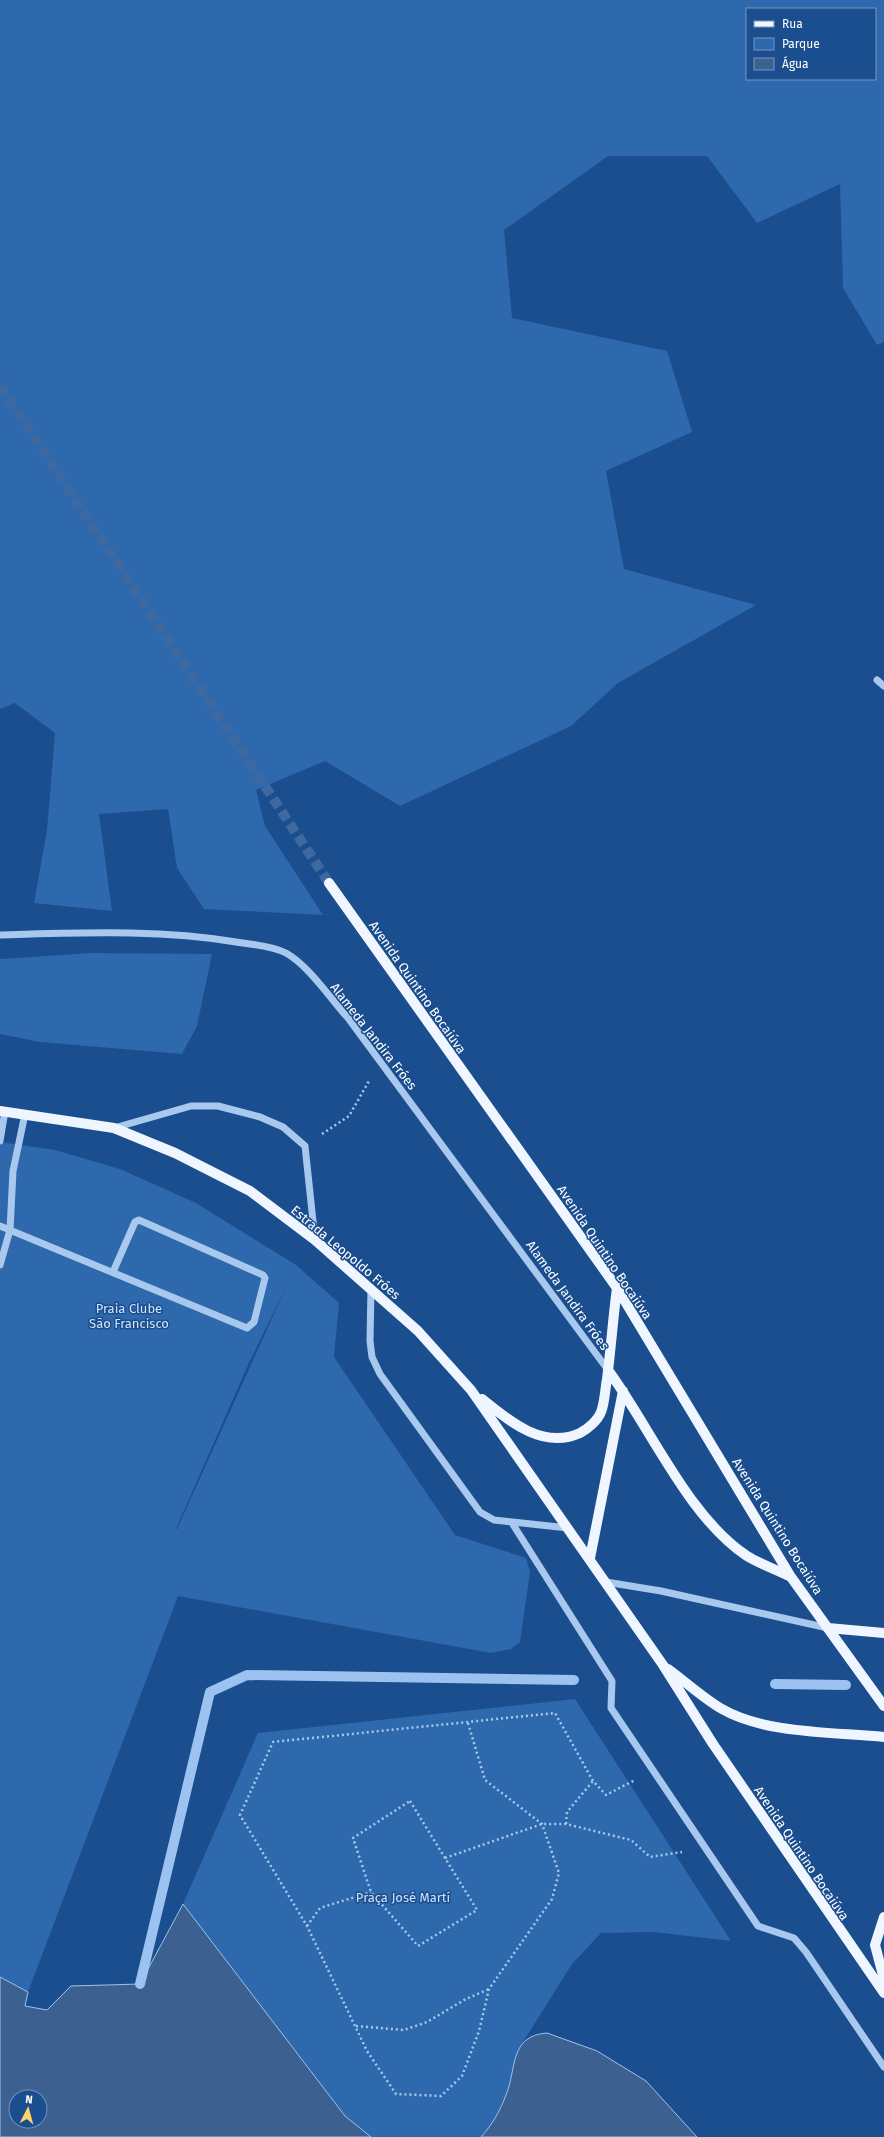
<svg xmlns="http://www.w3.org/2000/svg" width="884" height="2137" font-family="'Fira Sans',sans-serif">
<style>
.green{fill:#2e68ad;fill-rule:evenodd}
.water{fill:#3c6190;stroke:#9cc3f0;fill-rule:evenodd}
.lines{fill:none;stroke-linecap:round;stroke-linejoin:round}
.stream{stroke:#9cc3f0;stroke-width:10}
.major-tunnel{stroke:#3d69a0;stroke-width:10;stroke-dasharray:10 5;stroke-linecap:butt}
.path{stroke:#a9c8ee;stroke-width:2.5;stroke-dasharray:2 3;stroke-linecap:butt}
.minor{stroke:#a9c8ee;stroke-width:7}
.major{stroke:#f0f6ff;stroke-width:10}
.labels{text-anchor:middle;stroke-width:3;stroke-linejoin:round;paint-order:stroke}
.street-label{font-size:13px;fill:#fff;stroke:#1b4e8f}
.park-label{font-size:13px;fill:#cfe3fa;stroke:#1b4e8f}
</style>
<rect width="100%" height="100%" fill="#1b4e8f"/>
<path class="green" d="M0,0h884v342l-7,3 -34,-57 -3,-104 -83,39 -50,-67h-99l-104,74 8,88 155,33 25,81 -86,39 18,98 132,36 -138,78 -47,43 -171,80 -75,-45 -69,29 9,36 58,89 -119,-6 -27,-41 -9,-59 -69,5 13,97 -78,-8 13,-73 8,-97 -40,-30 -15,6zM747,9h128v70h-128z
M91,953l121,1 -15,72 -15,28 -142,-12 -40,-8v-75z
M0,1142l55,8 65,19 76,34 100,62 43,38 -5,54 121,178 71,23 4,14 -10,70 -9,7 -20,4 -313,-57 -150,396 -28,-15zM286,1287l-109,242h-1l72,-164z
M575,1699l156,242 -77,-9 -53,1 -29,31 -54,86 -11,45 -16,31 -10,11h-110l-26,-21 -162,-212 75,-171z"/>
<path class="water" d="M183,1904l162,212 26,21h-371v-160l28,15 -3,14 22,4 24,-24 69,-2zM16,2097h24v24h-24z
M547,2033l50,18 49,30 51,56h-216c11,-12 19,-26 25,-42 11,-27 3,-59 41,-62z"/>
<g class="lines">
<path class="stream" d="M775,1684l71,1
M140,1984l70,-292 37,-17 327,5"/>
<path class="major-tunnel" d="M0,386l329,497"/>
<path class="path" d="M322,1134l27,-18 20,-35
M468,1723l17,57 57,44 17,49 -7,26 -63,90 -10,42 -17,45 -21,20 -45,-2 -29,-43 -60,-125 -67,-111 33,-73 282,-29 38,68 13,14 29,-15
M410,1801l67,109 -59,36 -47,-54 -18,-54z
M566,1824l1,-12 26,-31
M445,1858l97,-34h24l65,16 19,17 32,-5
M307,1926l13,-18 51,-16
M356,2026l48,4 23,-8 37,-22 25,-11"/>
<path class="minor" d="M877,680l7,6
M0,935c79,-2 157,-6 236,7 14,2 37,4 50,11 23,13 44,45 62,65l260,352
M114,1128l77,-22h27l42,11 23,10 22,19 10,94
M0,1141l5,-30
M0,1226l247,102 7,-6 11,-44 -2,-3 -124,-55 -4,2 -22,50
M0,1265l10,-35 3,-59 12,-57
M371,1288l-1,53 2,16 8,17 100,138 14,8 74,8
M512,1523l100,158 -1,27 147,218 36,12 12,14 78,115
M606,1582l55,9 167,37"/>
<path class="major" d="M329,883l288,405 174,289 93,129
M0,1111l114,17 61,25 75,38 65,49 103,91 53,59 192,275 50,79 171,249
M608,1370c42,57 80,147 139,186 13,8 30,14 44,21
M482,1399c27,22 61,51 98,34 8,-4 18,-13 21,-21 4,-10 4,-23 6,-33 4,-31 6,-61 10,-91
M590,1558l33,-167
M828,1628l56,5
M668,1669c18,13 35,29 54,40 43,25 113,23 162,28
M884,1917l-9,28 9,34"/>
</g>
<g class="labels">
<g class="street-label">
<text transform="translate(418 987) rotate(55)" y="5">Avenida Quintino Bocaiúva</text>
<text transform="translate(374 1036) rotate(52)" y="5">Alameda Jandira Fróes</text>
<text transform="translate(346 1252) rotate(40)" y="5">Estrada Leopoldo Fróes</text>
<text transform="translate(605 1252) rotate(56)" y="5">Avenida Quintino Bocaiúva</text>
<text transform="translate(568 1295) rotate(54)" y="5">Alameda Jandira Fróes</text>
<text transform="translate(778 1526) rotate(58)" y="5">Avenida Quintino Bocaiúva</text>
<text transform="translate(802 1853) rotate(56)" y="5">Avenida Quintino Bocaiúva</text>
</g>
<g class="park-label">
<text x="129" y="1313">Praia Clube<tspan x="129" dy="15">São Francisco</tspan></text>
<text x="403" y="1902">Praça José Martí</text>
</g>
</g>
<rect x="746" y="8" width="130" height="72" fill="#1b4e8f" stroke="#7695bc"/>
<rect x="754" y="21" width="20" height="6" fill="#f0f6ff" stroke="#7695bc"/>
<text x="782" y="28" font-size="12" fill="#ffffff">Rua</text>
<rect x="754" y="38" width="20" height="12" fill="#2e68ad" stroke="#7695bc"/>
<text x="782" y="48" font-size="12" fill="#ffffff">Parque</text>
<rect x="754" y="58" width="20" height="12" fill="#3c6190" stroke="#7695bc"/>
<text x="782" y="68" font-size="12" fill="#ffffff">Água</text>
<g transform="translate(28 2109) rotate(6)"><circle r="19" fill="#1b4e8f" stroke="#7695bc"/>
<path d="M0-3L7 15L0 10L-7 15Z" fill="#ffd266"/>
<text y="-6" font-size="11" font-weight="bold" text-anchor="middle" fill="#ffffff">N</text>
</g>
</svg>
